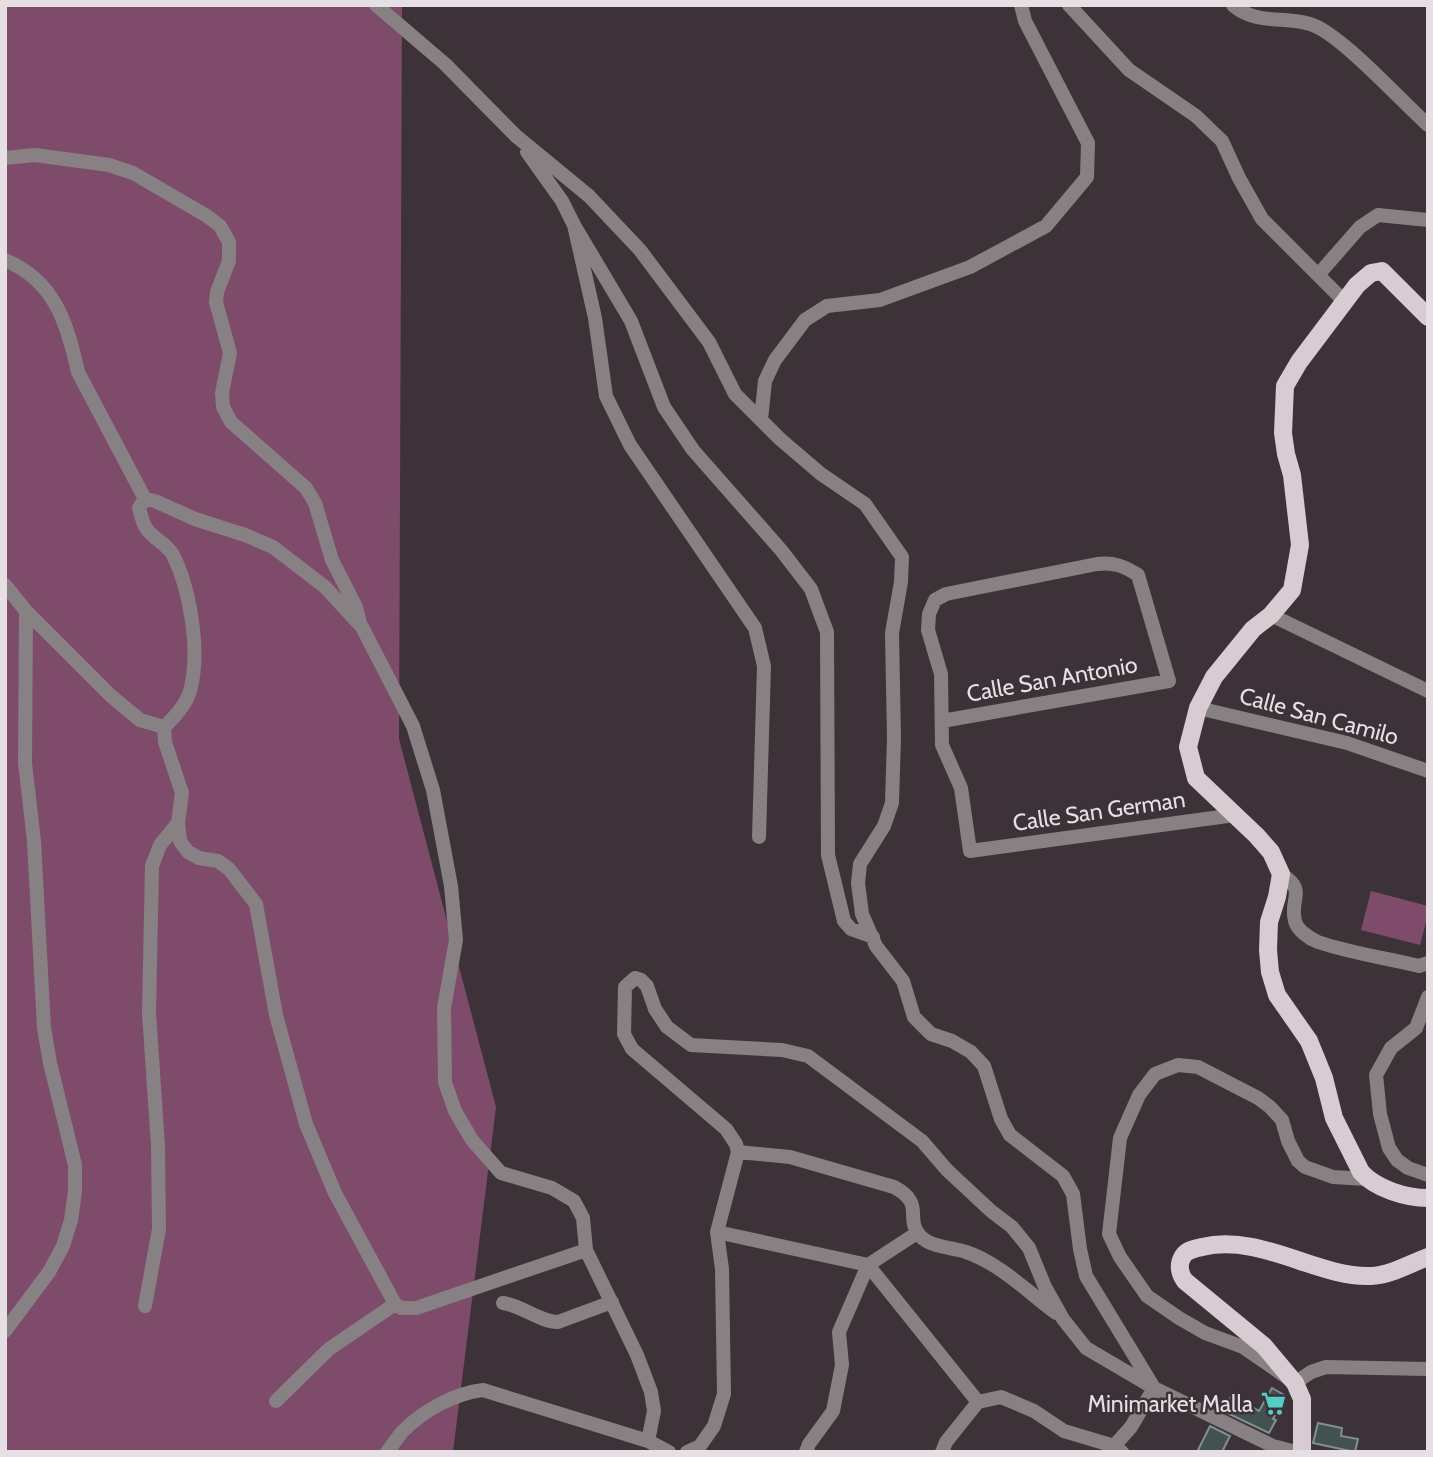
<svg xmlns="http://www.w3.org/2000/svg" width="1433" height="1457" font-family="Cabin,sans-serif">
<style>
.green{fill:#7e4c6a}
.building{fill:#435251;stroke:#7f908e;stroke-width:2}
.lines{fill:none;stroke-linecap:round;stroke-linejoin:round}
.minor{stroke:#878184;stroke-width:14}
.major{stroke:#d8cbd2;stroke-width:18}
.labels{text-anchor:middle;stroke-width:5;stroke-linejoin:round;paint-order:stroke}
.street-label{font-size:23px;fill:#e6dfe3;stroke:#3e3239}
.poi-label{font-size:23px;fill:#e6dfe3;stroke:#3e3239;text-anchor:end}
</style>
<rect width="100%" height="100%" fill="#3e3239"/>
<path class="green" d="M5,5h397l-3,734 97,368 -43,345h-448z
M1371,891l57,15v9l-8,30 -59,-15z"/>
<path class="building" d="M1272,1388l14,8 -13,23 3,1 -7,13 -46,-22 8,-15 28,15z
M1318,1423l24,5 -1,8 17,3 -3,13 -42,-9z
M1210,1426l20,10 -8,16h-25z"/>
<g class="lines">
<path class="minor" d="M376,5l69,59 71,72 73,60 51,54 69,92 26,52 45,45 41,35 44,30 37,53 -1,25 -9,51 2,105 -2,65 -8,23 -24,38 -2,19 4,31 14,32 27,35 11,36 17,17 21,7 19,11 13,14 17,53 9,16 53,41 10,18 7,55 6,27 68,112 -23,39 -17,19
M1069,5l60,65 67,46 26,25 17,37 23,41 83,83
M1233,5c22,20 51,11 77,19 29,8 92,78 118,101
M527,152l35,49 12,24 21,93 11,78 24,49 125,183 9,38 -5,171
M5,158l30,-3 74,10 24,8 74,43 13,10 9,16v19l-12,31 -1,10 14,51 -8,40 1,14 8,15 75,66 9,15 17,57 24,47 4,16
M574,225l57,96 33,86 29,43 88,100 30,39 16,43 1,223 16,66 7,8 22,8
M5,260c50,21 62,63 73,112l67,127
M1318,275l42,-48 18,-12 50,5
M761,420l4,-39 10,-21 30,-40 22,-14 53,-6 90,-33 76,-41 41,-49 1,-34 -63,-122 -4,-16
M5,585l21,26 85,85 29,24 24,7c12,-11 24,-24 27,-40 9,-38 -1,-98 -18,-132 -7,-12 -20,-16 -27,-27 -4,-6 -5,-14 -7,-20l6,-9 10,2 40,18 50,16 28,12 52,40 37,40 51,99 20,64 18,96 5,54 -12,68 1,74 10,29 17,29 29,33 51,15 22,13 9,17 3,32 51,105 14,37 3,19 -6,30 21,11
M1271,615l157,76
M1198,708l149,35 81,28
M942,721l227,-40 -31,-106c-14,-9 -24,-13 -41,-11l-151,30 -11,6 -6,14 -1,16 13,44 1,71 19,43 9,63 265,-36
M178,823l2,18 8,11 11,6 19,3 11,8 27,35 20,111 30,109 29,69 60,111 6,4h15l170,-58
M1281,874c27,17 8,24 14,47 2,9 15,18 23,21 32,11 68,16 101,24l9,-3
M1428,997l-12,31 -25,20 -15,27 4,39 9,34 8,12 11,8 20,7
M738,1152l52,5 104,30c32,17 10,31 26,49 12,12 31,11 46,16 33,11 62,40 90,61
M1367,1179l-34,-2 -28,-10 -7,-6 -10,-20 -6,-21 -12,-13 -12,-9 -60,-31 -20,-2 -23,9 -16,21 -19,43 -11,96 11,23 27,39 32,22 26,15 38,14 52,36 16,-11 15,-5 102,2
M717,1232l151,33 110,137
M503,1303c20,3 37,19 55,19l54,-20
M145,1306l14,-77 -1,-83 -9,-133 3,-147 8,-21 18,-22 4,-30 -17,-51 -1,-15
M5,1331l44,-59 14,-26 8,-26 4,-29v-26l-25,-102 -6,-35 -10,-187 -9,-78 1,-152
M276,1401l53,-52 66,-45
M387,1452c6,-7 11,-16 17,-22 20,-20 52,-37 79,-40l165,51
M687,1452l13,-6 14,-20 10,-32 -2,-125 -5,-37 21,-80 -2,-8 -10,-15 -94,-80 -8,-15 1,-47 10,-9 6,2 6,6 8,23 12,18 24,18 91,5 26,6 114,85 25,29 44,41 21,16 17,21 16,39 18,32 23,29 68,40 119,58 23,6
M806,1452l3,-8 24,-33 9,-46 -3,-33 29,-67 49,-32
M942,1452l4,-10 32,-40 23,-5 33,14 30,20 50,15 8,6"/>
<path class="major" d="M1428,317l-46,-46 -11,2 -14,12 -58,77 -14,24 -2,47 3,21 6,21 8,70 -8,45 -21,25 -18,14 -39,48 -16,31 -10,39 8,31 61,58 14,16 10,22 -4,23 -8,25 -1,28 2,22 7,23 32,46 15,37 10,40 27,54c15,17 45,26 67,26
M1302,1452v-53l-7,-16 -31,-37 -79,-65c-6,-8 -7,-17 -2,-25 5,-7 12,-7 19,-9 59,-14 115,31 169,29 18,0 40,-13 57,-19"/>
</g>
<defs>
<symbol id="supermarket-bare" viewBox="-9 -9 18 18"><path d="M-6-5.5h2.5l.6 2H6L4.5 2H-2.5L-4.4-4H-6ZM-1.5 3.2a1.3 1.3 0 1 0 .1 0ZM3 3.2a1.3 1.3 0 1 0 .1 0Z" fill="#54cdc7" stroke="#3e3239" stroke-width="2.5" paint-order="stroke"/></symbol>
</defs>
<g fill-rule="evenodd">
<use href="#supermarket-bare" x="1256" y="1386" width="35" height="35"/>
</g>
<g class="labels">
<g class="street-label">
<text transform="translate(1052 679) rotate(-10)" y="8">Calle San Antonio</text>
<text transform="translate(1319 716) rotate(15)" y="8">Calle San Camilo</text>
<text transform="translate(1099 811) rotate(-8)" y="8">Calle San German</text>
</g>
<g class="poi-label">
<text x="1253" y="1412">Minimarket Malla</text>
</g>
</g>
<rect width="1433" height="1457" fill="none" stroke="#e6dfe3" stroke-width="14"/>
</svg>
